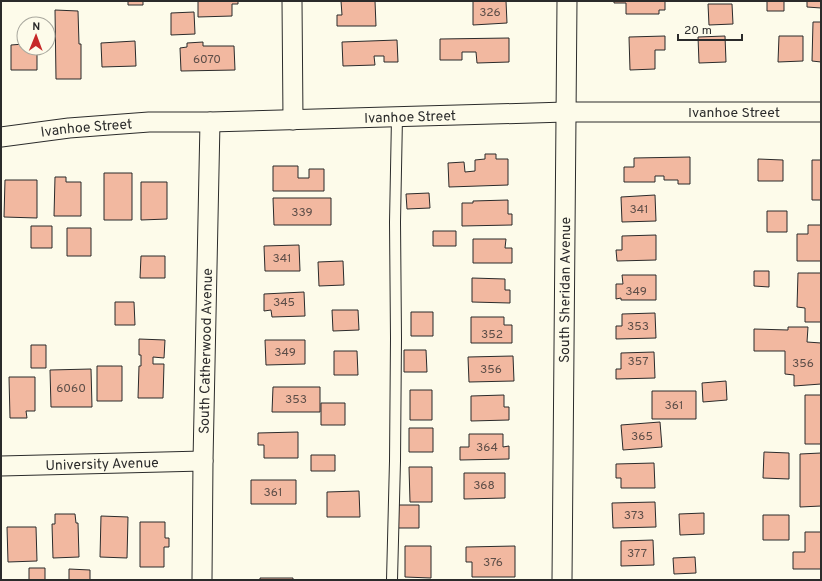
<svg xmlns="http://www.w3.org/2000/svg" width="822" height="581" font-family="Overpass,sans-serif">
<style>
.building{fill:#f2b8a0;stroke:#2b2b2b}
.lines{fill:none;stroke-linecap:round;stroke-linejoin:round}
.lane-casing{stroke:#2b2b2b;stroke-width:12}
.street-casing{stroke:#2b2b2b;stroke-width:21}
.lane{stroke:#fdfbea;stroke-width:10}
.street{stroke:#fdfbea;stroke-width:19}
.labels{text-anchor:middle;stroke-width:3;stroke-linejoin:round;paint-order:stroke}
.number-label{font-size:12px;fill:#5d4e48}
.street-label{font-size:14px;fill:#2b2b2b;stroke:#fdfbea}
</style>
<rect width="100%" height="100%" fill="#fdfbea"/>
<path class="building" d="M128,1h15v4h-15z
M198,1h40v3h-6v12l-34,1z
M341,1h34l1,25h-39v-11h5z
M473,1h33l1,22 -34,2z
M614,1h51v9h-6v4h-33v-11h-12z
M767,1h17v10h-17z
M807,1h14v7l-14,-1z
M708,4h24l1,20 -24,1z
M55,10l23,1 1,33h2v35h-25z
M194,12l1,22 -24,1v-22z
M813,22h8v40l-9,-1z
M665,36v14h-10v19l-25,1 -1,-33z
M725,36l1,26 -27,1 -1,-26z
M779,36h24v25l-25,1z
M509,38v24l-32,1 -1,-11h-14v8h-22v-21z
M397,40l1,22h-14v-6h-10l1,9 -32,1 -1,-24z
M135,41l1,25 -34,1 -1,-24z
M203,42v4h31l1,24 -54,1 -1,-23 7,-1v-4z
M24,44v4h13v22h-26v-25z
M485,154h11v5h12v26l-59,2 -1,-24 16,-1 1,10 10,-1v-11l10,-1z
M690,157v27h-12v-4h-14v-4h-9v6h-31v-15h10v-9z
M758,159l25,1v21h-25z
M812,160h9v40h-9z
M273,166h25v12h11v-9h15v22h-51z
M104,173h28v47h-28z
M55,177h11v5h15v34h-27z
M5,180h32v38l-33,-1z
M141,182h26v37l-26,1z
M429,193l1,15 -23,1 -1,-15z
M655,195l1,26 -34,1 -1,-25z
M273,198h58v27h-57z
M508,200v14h4v11l-50,1v-23h11v-2z
M767,211h20v21h-20z
M808,225h13v36h-24v-27h11z
M31,226h21v22h-21z
M67,228h24v28h-24z
M433,231h23v15h-23z
M656,235v25l-39,1 -1,-11h6v-14z
M473,239h33l-1,9h7v15h-39z
M299,245l1,26h-35l-1,-25z
M141,256h24v22h-25z
M343,261l1,24 -25,1 -1,-24z
M754,271h15v16l-15,-1z
M798,273h23v49h-16v-14l-8,-1z
M622,275h34v25h-35v-2l-5,1v-15h7z
M472,278l33,1v11h5v13l-38,-1z
M304,292l1,24 -33,1 -1,-7 -7,1v-17z
M115,302h19l1,23h-20z
M332,310h26l1,20 -26,1z
M411,312h22v24h-22z
M655,313l1,25 -40,1v-13h6v-12z
M471,317h33v8h8v18h-41z
M788,327h20l-1,15 14,1v41l-27,2v-11l-9,-1v-23h-31v-22l34,1z
M139,339l26,1 -1,18 -11,-1v7h11l-1,34h-25l1,-32h2v-11h-2z
M265,340h40v24l-39,1z
M31,345h15v23h-15z
M404,350h22l1,22h-23z
M334,351h23l1,24h-24z
M654,352l1,26 -39,1v-10h5v-16z
M513,356l1,25 -45,1 -1,-25z
M97,366h25v35h-25z
M91,369l1,38h-41l-1,-37z
M9,377h26v34h-9l1,7h-17z
M726,381l1,19 -24,2 -1,-19z
M273,387h47v25h-48z
M410,390h22v30h-22z
M652,391h44v28h-44z
M504,395v12h5v13l-38,1v-25z
M805,395h16v49h-16z
M321,403h24v22h-24z
M660,422l2,25 -39,3 -2,-25z
M409,428h24v24h-24z
M298,432v26h-34v-13h-6v-12z
M469,434h34v13l6,-1v13l-49,1v-13h9z
M764,452l25,1v26l-26,-1z
M821,453v53l-21,1v-53z
M311,455h24v16h-24z
M654,463l1,25h-34v-10h-5v-14z
M409,467h23v35h-22z
M464,473h41v25l-41,1z
M251,480h45v24h-45z
M359,491l1,26h-33v-25z
M655,502l1,25 -43,1 -1,-25z
M398,505h21v23h-21z
M704,513v21l-24,1 -1,-21z
M55,514h20l1,9h2l1,34 -26,1 -1,-34h3z
M763,515h26v25h-26z
M101,516l27,1 -1,41 -27,-1z
M140,522h25v16h4v9h-5v20h-24z
M7,527h29l1,34 -29,1z
M805,532h16v37h-28v-17h12z
M653,540l1,25 -33,1v-25z
M405,546h26v32l-26,-1z
M515,546v31h-43v-15h-6v-15z
M695,557l1,16 -22,1 -1,-16z
M29,568h16v12h-16z
M69,569l21,1v10h-21z
M260,578h33v2h-33z"/>
<g class="lines">
<defs>
<path id="lane" d="M392,580l3,-119 1,-123 -1,-116 2,-105"/>
<g id="street">
<path d="M292,1l1,119"/>
<path id="s1" d="M1,137l68,-9 80,-6h61l356,-10h255"/>
<path id="s2" d="M1,466l202,-5"/>
<path id="s3" d="M202,580l1,-119 7,-339"/>
<path id="s4" d="M562,580l5,-579"/>
</g>
</defs>
<use href="#lane" class="lane-casing"/>
<use href="#street" class="street-casing"/>
<use href="#lane" class="lane"/>
<use href="#street" class="street"/>
</g>
<g class="labels">
<g class="number-label">
<text x="490" y="16">326</text>
<text x="207" y="63">6070</text>
<text x="639" y="213">341</text>
<text x="302" y="216">339</text>
<text x="282" y="262">341</text>
<text x="636" y="295">349</text>
<text x="284" y="306">345</text>
<text x="638" y="330">353</text>
<text x="492" y="338">352</text>
<text x="285" y="356">349</text>
<text x="638" y="365">357</text>
<text x="803" y="367">356</text>
<text x="491" y="373">356</text>
<text x="71" y="392">6060</text>
<text x="296" y="403">353</text>
<text x="674" y="409">361</text>
<text x="642" y="440">365</text>
<text x="487" y="451">364</text>
<text x="484" y="489">368</text>
<text x="273" y="496">361</text>
<text x="634" y="519">373</text>
<text x="637" y="557">377</text>
<text x="493" y="566">376</text>
</g>
<g class="street-label">
<text dy="5" stroke="none"><textPath href="#s1" startOffset="734">Ivanhoe Street</textPath></text>
<text dy="5" stroke="none"><textPath href="#s1" startOffset="410">Ivanhoe Street</textPath></text>
<text dy="5" stroke="none"><textPath href="#s1" startOffset="86">Ivanhoe Street</textPath></text>
<text dy="5" stroke="none"><textPath href="#s4" startOffset="290">South Sheridan Avenue</textPath></text>
<text dy="5" stroke="none"><textPath href="#s3" startOffset="229">South Catherwood Avenue</textPath></text>
<text dy="5" stroke="none"><textPath href="#s2" startOffset="101">University Avenue</textPath></text>
</g>
</g>
<rect width="822" height="581" fill="none" stroke="#2b2b2b" stroke-width="4"/>
<g transform="translate(36 36) rotate(1)"><circle r="19" fill="#fdfbea" stroke="#a9a89e"/>
<path d="M0-3L7 15L0 10L-7 15Z" fill="#c62828"/>
<text y="-6" font-size="11" font-weight="bold" text-anchor="middle" fill="#2b2b2b">N</text>
</g>
<path d="M678 34v6h64v-6" fill="none" stroke="#2b2b2b" stroke-width="2"/>
<text x="684" y="34" font-size="12" fill="#2b2b2b" stroke="#fdfbea" stroke-width="3" paint-order="stroke">20 m</text>
</svg>
